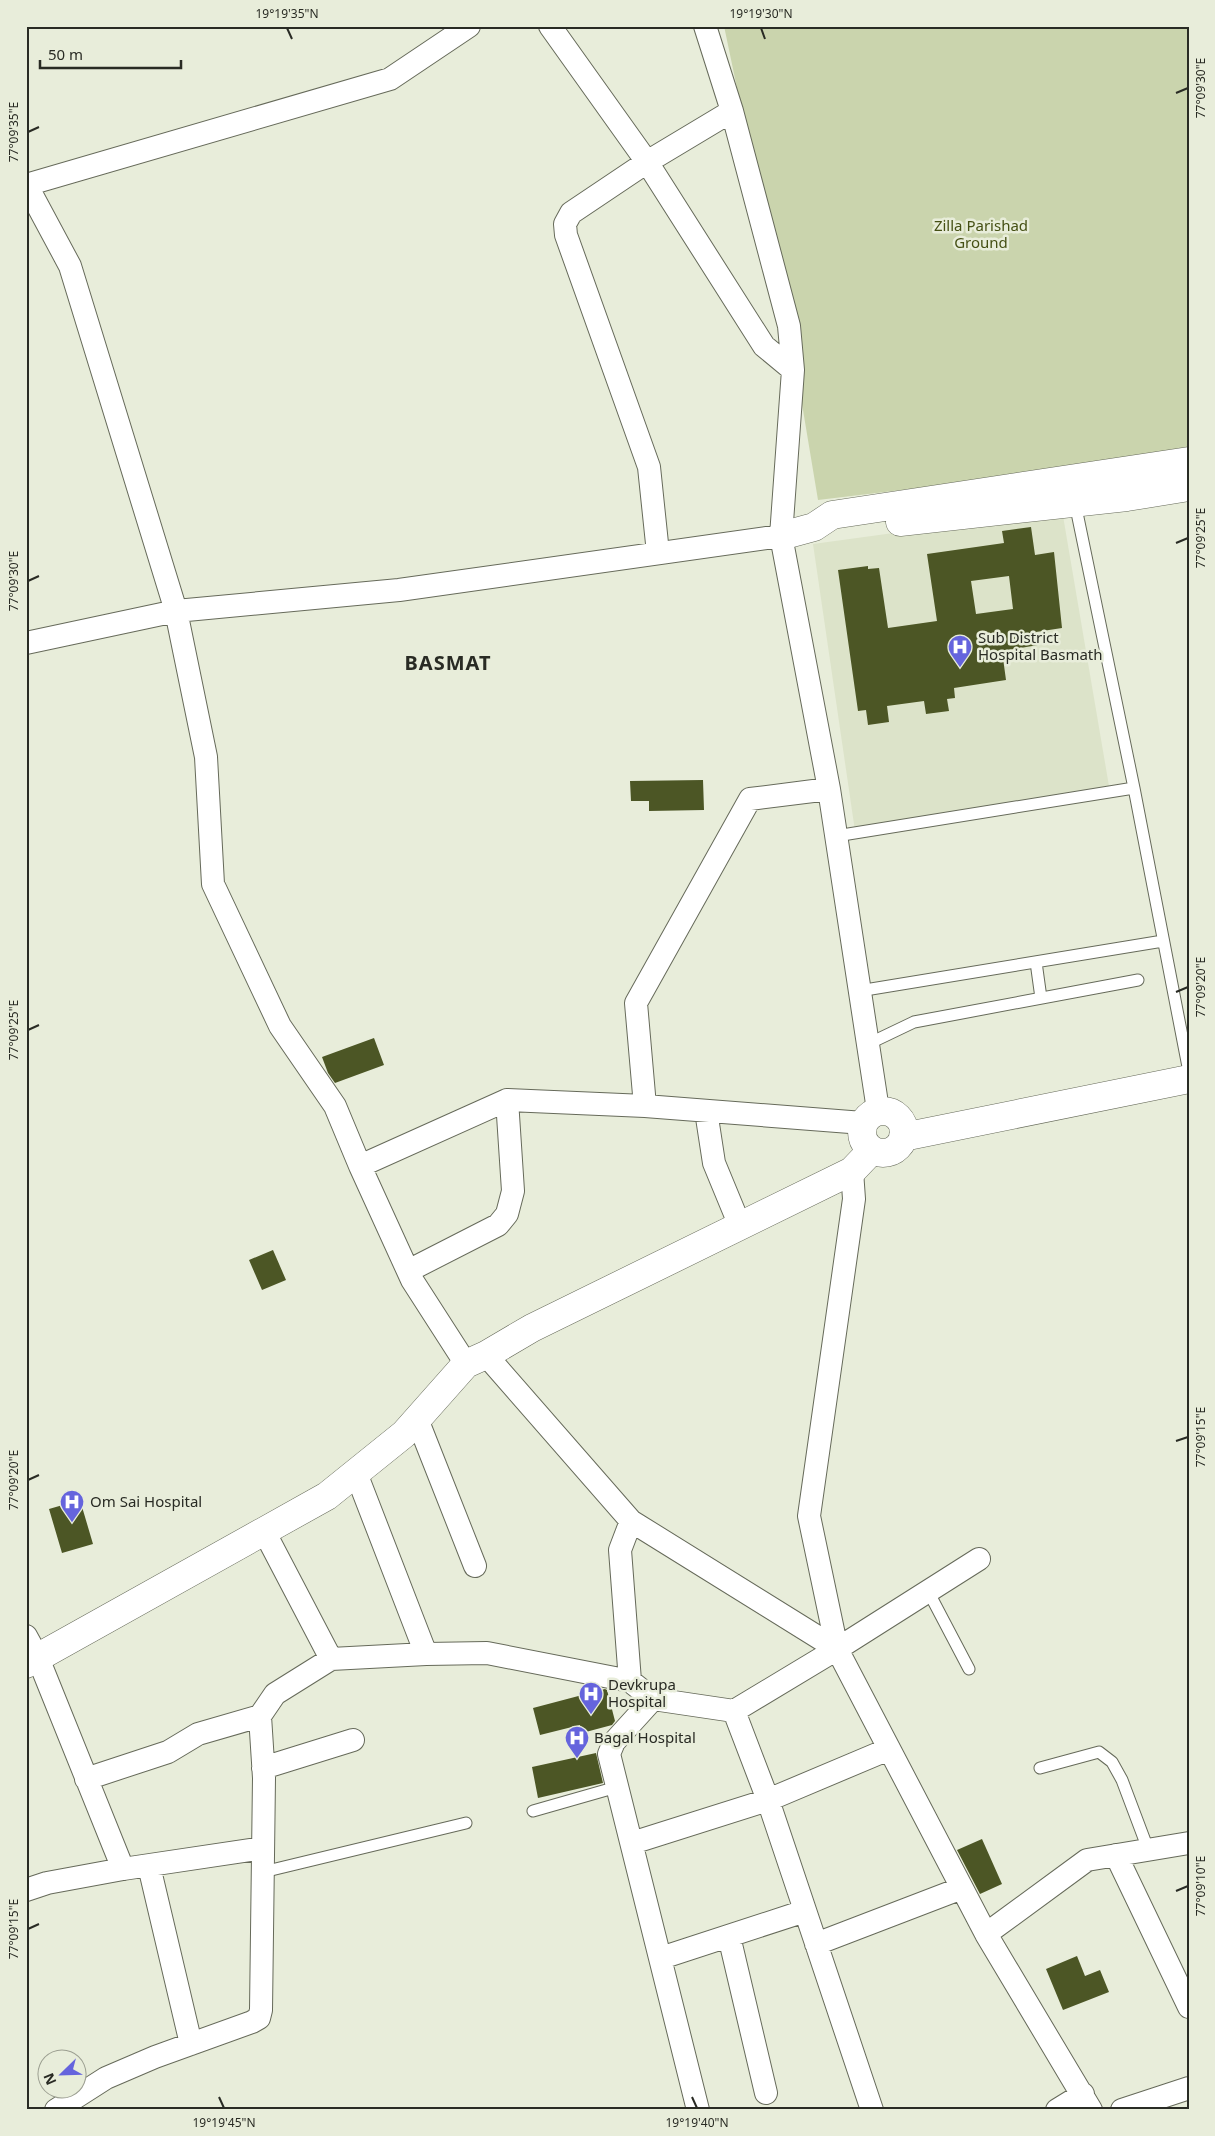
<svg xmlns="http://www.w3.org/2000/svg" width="1215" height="2136" font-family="'Noto Sans',sans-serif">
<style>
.built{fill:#dce3c9}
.green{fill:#cad4ad}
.building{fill:#4c5625;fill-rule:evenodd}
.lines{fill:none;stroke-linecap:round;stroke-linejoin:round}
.lane-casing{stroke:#666a5a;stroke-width:13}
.street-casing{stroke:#666a5a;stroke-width:24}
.secondary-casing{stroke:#666a5a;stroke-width:29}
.lane{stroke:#fff;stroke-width:11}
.street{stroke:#fff;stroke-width:22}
.secondary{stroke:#fff;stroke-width:28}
.ticks{fill:none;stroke:#292b24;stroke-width:2}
.labels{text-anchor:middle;stroke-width:5;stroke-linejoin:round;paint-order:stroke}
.park-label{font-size:15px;fill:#455014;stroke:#e8edda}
.poi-label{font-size:15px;fill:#292b24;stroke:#e8edda;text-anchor:start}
.district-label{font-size:20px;font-weight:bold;letter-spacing:1px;fill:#292b24;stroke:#e8edda}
.neatline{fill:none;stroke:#292b24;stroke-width:2}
.ticks-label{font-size:12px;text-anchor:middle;fill:#292b24}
</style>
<rect width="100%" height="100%" fill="#e8edda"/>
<path class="built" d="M1062,510l48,282 -255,39 -42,-287z"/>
<path class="green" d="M724,26h465v427l-46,8 -325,39 -21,-126z"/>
<path class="building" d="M1031,527l4,28 19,-3 8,76 -26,4 2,13 -36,6 4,29 -52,8 1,10 -8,1 2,12 -23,3 -2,-13 -37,5 2,16 -21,3 -2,-15 -8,1 -20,-141 30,-4v3l11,-1 9,60 49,-7 -10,-67 77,-11 -2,-12zM1009,576l4,33 -37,5 -5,-33z
M703,780l1,30 -55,1v-10h-18l-1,-20z
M374,1038l10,27 -49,18 -7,-10 -6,-16z
M273,1250l13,30 -24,10 -13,-30z
M80,1500l13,44 -31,9 -13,-44z
M605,1689l2,1 8,31 -3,4 -30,8 -2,-8 -40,10 -7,-27z
M596,1753l7,30 -65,15 -6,-31z
M982,1839l20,45 -22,10 -23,-44z
M1077,1956l8,20 15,-6 9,22 -46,18 -17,-41z"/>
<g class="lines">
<defs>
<path id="lane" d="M1134,788l55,284
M836,836l298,-48 -59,-285
M1036,962l5,36
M859,991l304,-50
M868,1044l46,-22 224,-42
M928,1591l41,78
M1040,1768l59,-16 13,10 10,18 26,69
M533,1811l84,-24
M263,1872l203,-49"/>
<path id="street" d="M550,26l97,136 117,184 29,24 -12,166 48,253 49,321
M705,26l27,85 57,215 4,44
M26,184l44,82 106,345 30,146 7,127 67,142 55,80 25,60 52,114 54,84
M26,185l364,-106 79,-53
M658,553l-9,-86 -83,-232 -1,-11 6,-11 76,-51 85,-51
M26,643l150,-32 223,-21 382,-54
M645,1106l218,17
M706,1111l8,52 26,63
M360,1166l147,-66 138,6 -9,-103 114,-204 79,-10
M852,1171l2,28 -45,317 28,133 149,285
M408,1271l90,-46 9,-11 6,-23 -6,-91
M486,1355l145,166 206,128
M417,1419l58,147
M356,1473l70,181
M264,1531l67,128
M26,1636l12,22 85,211
M630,1681l-10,-131 11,-29
M653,1699l-39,43 -5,12 89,356
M734,1711l34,89 104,310
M263,1768l90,-28
M86,1779l82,-27 30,-18 62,-18
M632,1843l136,-43 121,-51
M1116,1855l73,152
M149,1866l42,178
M26,1890l21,-7 76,-14 140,-21
M729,1936l37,157
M816,1944l146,-56
M661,1958l144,-47
M56,2110l50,-32 49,-21 97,-35 7,-4 2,-8 3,-232 -4,-62 15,-22 56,-35 95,-5 61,-1 143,28 23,18 81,12 103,-62 142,-90
M1057,2110l26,-16
M1091,2110l-105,-176 101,-74 102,-17
M1122,2110l67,-22"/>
<path id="secondary" d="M900,522l227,-25 62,-10
M781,536l33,-9 18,-12 357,-54
M862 1132a21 21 0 1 1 42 0a21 21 0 1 1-42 0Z
M903,1137l286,-58
M26,1664l301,-168 77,-62 62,-70 20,-9 46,-27 320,-157 20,-21"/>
</defs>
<use href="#lane" class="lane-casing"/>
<use href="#street" class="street-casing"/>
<use href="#secondary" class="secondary-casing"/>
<use href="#lane" class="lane"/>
<use href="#street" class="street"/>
<use href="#secondary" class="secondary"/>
</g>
<path class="ticks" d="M287,28l5,11M761,28l4,11M1176,93l12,-5M28,132l11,-5M1176,543l12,-5M28,581l11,-5M1176,992l12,-5M28,1030l11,-5M1176,1441l12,-4M28,1480l11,-5M1176,1891l12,-5M28,1929l11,-5M219,2097l5,11M692,2097l5,11"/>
<defs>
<symbol id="hospital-pin" viewBox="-11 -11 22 30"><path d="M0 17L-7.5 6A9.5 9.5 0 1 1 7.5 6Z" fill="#6564dd" stroke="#e8edda"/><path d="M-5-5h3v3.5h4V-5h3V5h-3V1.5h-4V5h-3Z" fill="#fff"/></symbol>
</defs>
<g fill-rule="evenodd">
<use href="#hospital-pin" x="946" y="633" width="28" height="38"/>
<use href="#hospital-pin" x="58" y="1488" width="28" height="38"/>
<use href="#hospital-pin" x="577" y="1680" width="28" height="38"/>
<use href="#hospital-pin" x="563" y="1724" width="28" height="38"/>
</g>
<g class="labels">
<g class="park-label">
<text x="981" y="231">Zilla Parishad<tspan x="981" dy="17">Ground</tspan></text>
</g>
<g class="poi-label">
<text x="978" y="643">Sub District<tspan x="978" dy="17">Hospital Basmath</tspan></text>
<text x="90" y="1507">Om Sai Hospital</text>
<text x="608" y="1690">Devkrupa<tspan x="608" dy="17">Hospital</tspan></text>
<text x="594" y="1743">Bagal Hospital</text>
</g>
<g class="district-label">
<text x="448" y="670">BASMAT</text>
</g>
</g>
<rect width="1215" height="2136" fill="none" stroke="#e8edda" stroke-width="55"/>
<g transform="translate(62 2074) rotate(247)"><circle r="24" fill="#e8edda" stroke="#9c9f91"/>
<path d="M0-4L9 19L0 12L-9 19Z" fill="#6564dd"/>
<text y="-8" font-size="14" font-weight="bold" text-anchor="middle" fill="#292b24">N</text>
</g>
<path d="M40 60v8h141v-8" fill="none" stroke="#292b24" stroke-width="2.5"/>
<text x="48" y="60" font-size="15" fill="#292b24" stroke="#e8edda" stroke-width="4" paint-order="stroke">50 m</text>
<rect x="28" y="28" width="1160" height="2080" class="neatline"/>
<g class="ticks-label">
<text x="287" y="18">19°19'35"N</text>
<text x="761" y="18">19°19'30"N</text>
<text transform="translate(1201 88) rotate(-90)" y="4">77°09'30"E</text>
<text transform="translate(14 132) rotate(-90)" y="4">77°09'35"E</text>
<text transform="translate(1201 538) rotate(-90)" y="4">77°09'25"E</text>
<text transform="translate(14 581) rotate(-90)" y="4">77°09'30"E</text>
<text transform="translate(1201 987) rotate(-90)" y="4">77°09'20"E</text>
<text transform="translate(14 1030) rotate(-90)" y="4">77°09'25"E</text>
<text transform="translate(1201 1437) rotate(-90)" y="4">77°09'15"E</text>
<text transform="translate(14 1480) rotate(-90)" y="4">77°09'20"E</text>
<text transform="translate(1201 1886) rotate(-90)" y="4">77°09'10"E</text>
<text transform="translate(14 1929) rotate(-90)" y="4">77°09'15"E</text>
<text x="224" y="2127">19°19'45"N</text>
<text x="697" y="2127">19°19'40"N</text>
</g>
</svg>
